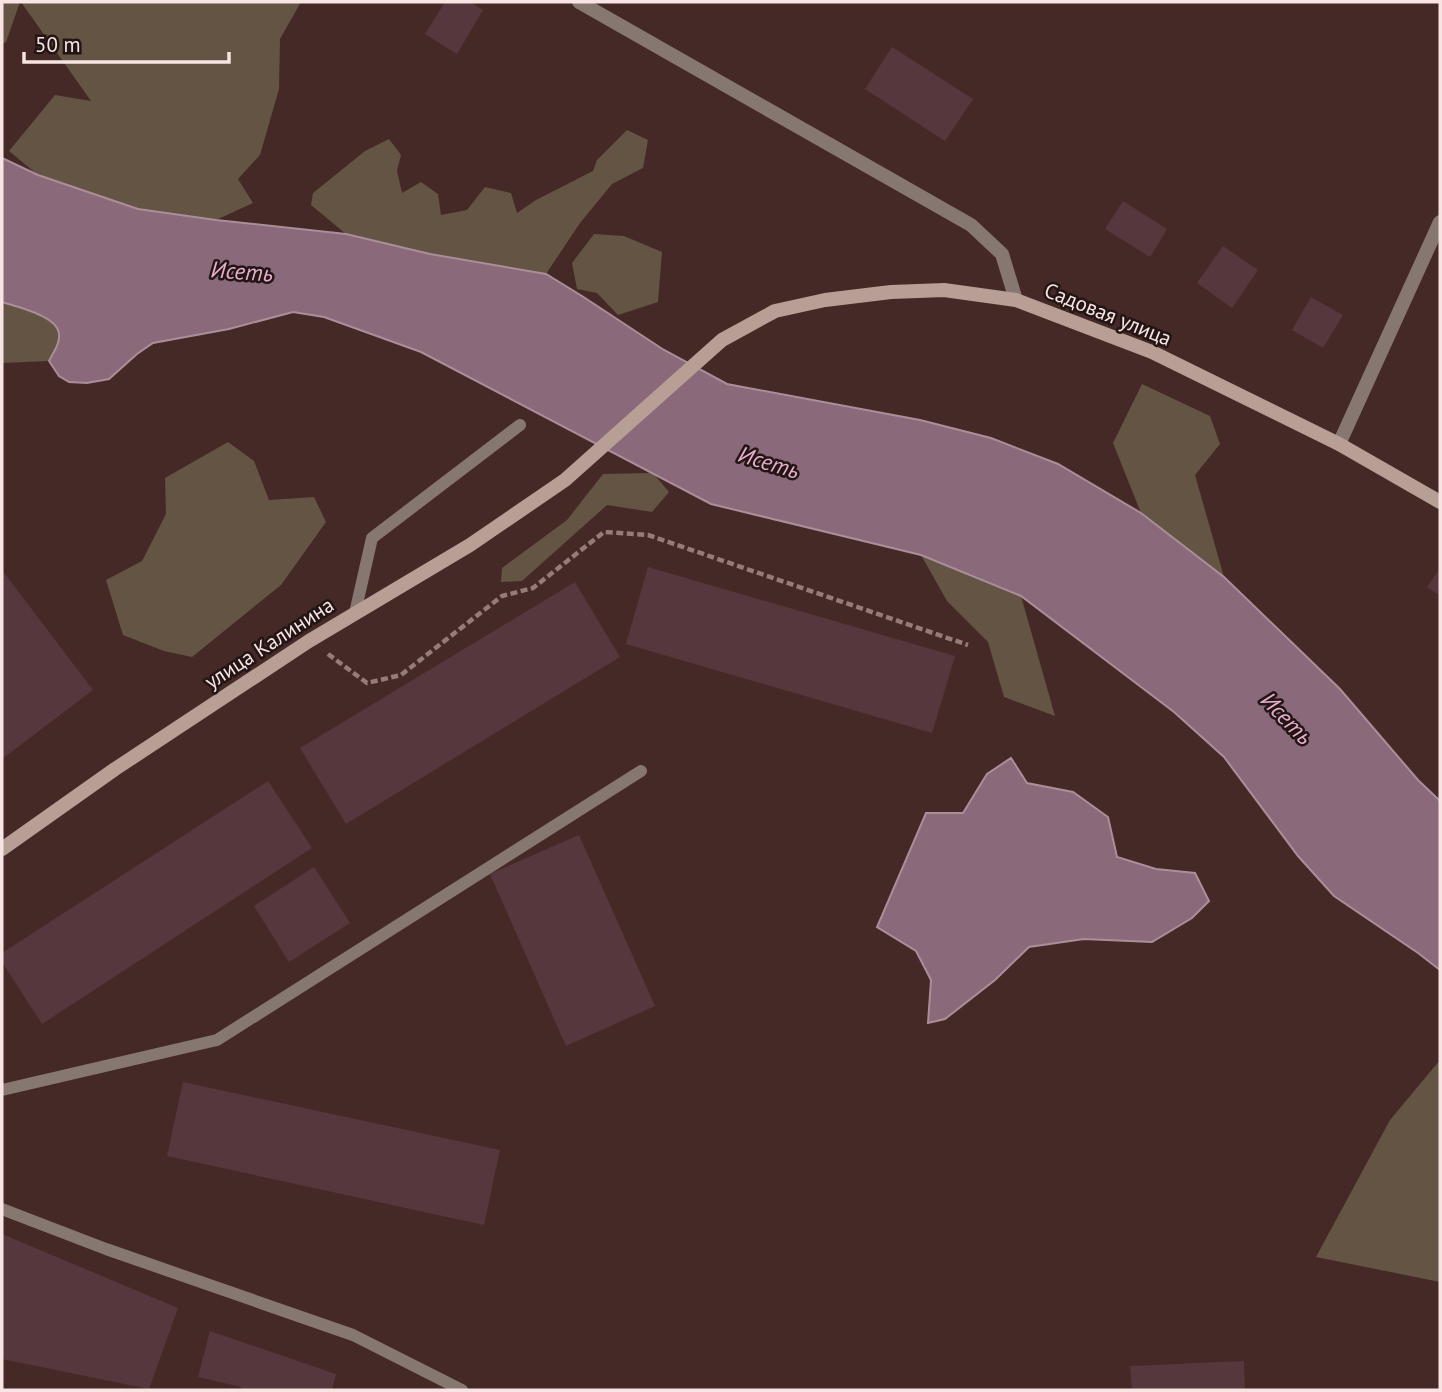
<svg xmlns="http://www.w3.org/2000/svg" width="1442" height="1392" font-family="'PT Sans',sans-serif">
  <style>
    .green { fill: #645443 }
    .water { fill: #89697a; stroke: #aa8e99; stroke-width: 2 }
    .building { fill: #56373d }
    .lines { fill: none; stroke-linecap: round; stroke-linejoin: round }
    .path { stroke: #957c7a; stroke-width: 4.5; stroke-dasharray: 7 3.5; stroke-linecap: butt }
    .lane { stroke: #867871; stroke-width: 12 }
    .street { stroke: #867871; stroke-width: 14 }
    .secondary { stroke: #b79f95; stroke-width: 14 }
    .labels { text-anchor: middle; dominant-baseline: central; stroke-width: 5; stroke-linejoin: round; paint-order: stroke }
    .street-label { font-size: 21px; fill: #f8e4e2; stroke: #221514 }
    .water-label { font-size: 23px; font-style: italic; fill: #e7aecd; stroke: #221514 }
  </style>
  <rect width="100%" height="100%" fill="#452926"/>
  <g class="green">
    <polygon points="2,2 20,2 6,42 2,44"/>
    <polygon points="21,2 301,2 280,39 279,89 260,155 238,179 253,203 216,220 138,209 38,175 9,151 55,95 91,101"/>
    <polygon points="627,130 648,140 643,168 612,184 580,223 546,274 430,254 346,234 311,205 313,193 365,151 389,139 401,155 397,171 402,193 421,182 438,194 441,215 467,210 485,187 511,193 517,213 536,200 593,171 597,160"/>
    <polygon points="594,234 624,236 662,252 658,302 618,315 597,293 577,289 572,263"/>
    <path d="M2 302C17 307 58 316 59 334 60 344 53 353 49 361L2 363Z"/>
    <polygon points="1142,384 1210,416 1220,444 1195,475 1224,577 1141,513 1113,443"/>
    <polygon points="228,442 254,461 269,500 314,497 326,522 281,585 192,657 164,651 123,635 106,580 142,561 166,514 165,478"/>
    <polygon points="653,473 669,492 652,512 607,505 522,581 501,582 502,568 567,520 603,474"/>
    <polygon points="921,555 1021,596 1055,716 1004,697 988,642 947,601"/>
    <polygon points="1440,1060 1440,1282 1316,1257 1390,1120"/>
  </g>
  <g class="water">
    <path d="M2 158 38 175 138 209 216 220 346 234 430 254 546 274 582 296 664 350 727 384 920 420 991 438 1058 464 1141 513 1224 577 1340 689 1418 780 1440 801V970L1418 953 1334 896 1298 856 1224 757 1174 712 1021 596 921 555 711 504 421 352 324 317 293 312 229 329 153 343 137 354 109 379 87 383 69 382 59 376 49 361C53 353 60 344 59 334 58 316 17 307 2 302Z"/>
    <polygon points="1011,758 1027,783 1073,792 1108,817 1117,857 1156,869 1195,873 1209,901 1192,918 1152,942 1084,939 1029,947 995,980 945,1019 928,1023 931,980 916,951 877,927 926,813 963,813 987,774"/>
  </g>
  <g class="building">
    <polygon points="445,2 470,2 483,10 457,54 425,34"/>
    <polygon points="892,47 973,99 945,141 865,89"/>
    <polygon points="1123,201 1167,229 1150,257 1105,229"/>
    <polygon points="1223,246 1258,270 1232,308 1197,283"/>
    <polygon points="1311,297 1343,315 1323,348 1292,330"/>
    <polygon points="648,567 955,656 932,733 626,644"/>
    <polygon points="1440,568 1440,596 1427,587"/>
    <polygon points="2,570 93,690 2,759"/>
    <polygon points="575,582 620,657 346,824 300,748"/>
    <polygon points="268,781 312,848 42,1024 2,962 2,953"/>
    <polygon points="579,835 655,1006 566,1046 490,874"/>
    <polygon points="314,867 350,923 289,962 254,906"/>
    <polygon points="183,1082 500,1150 484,1225 167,1156"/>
    <polygon points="2,1234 178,1308 149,1389 2,1359"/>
    <polygon points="210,1331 336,1374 332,1390 240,1390 241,1387 198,1377"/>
    <polygon points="1244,1361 1245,1390 1132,1390 1130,1366"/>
  </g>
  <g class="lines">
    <polyline class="path" points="328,654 367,683 401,675 502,596 533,588 604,532 648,535 968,645"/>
    <g class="lane">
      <polyline points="355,613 372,538 520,425"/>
      <polyline points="2,1090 217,1040 641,771"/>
      <polyline points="2,1209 106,1249 353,1335 462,1390"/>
    </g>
    <g class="street">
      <polyline points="579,2 971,225 1002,254 1016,300"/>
      <polyline points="1339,444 1440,222"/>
    </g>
    <polyline class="secondary" points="2,849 115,769 309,641 470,545 565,480 722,340 775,311 825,300 891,292 944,290 1016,300 1152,352 1339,444 1440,502"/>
  </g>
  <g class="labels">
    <g class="street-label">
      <text transform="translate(1108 314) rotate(22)">Садовая улица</text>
      <text transform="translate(269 643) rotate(-33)">улица Калинина</text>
    </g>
    <g class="water-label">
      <text transform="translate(242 271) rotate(4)">Исеть</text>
      <text transform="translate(769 462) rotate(17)">Исеть</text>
      <text transform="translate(1287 718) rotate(46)">Исеть</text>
    </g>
  </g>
  <rect width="1442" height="1392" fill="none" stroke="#f8e4e2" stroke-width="7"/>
  <path d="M24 52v10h205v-10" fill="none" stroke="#f8e4e2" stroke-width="3.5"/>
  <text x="35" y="52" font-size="21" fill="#f8e4e2" stroke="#221514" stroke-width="5" paint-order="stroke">50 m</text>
</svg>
